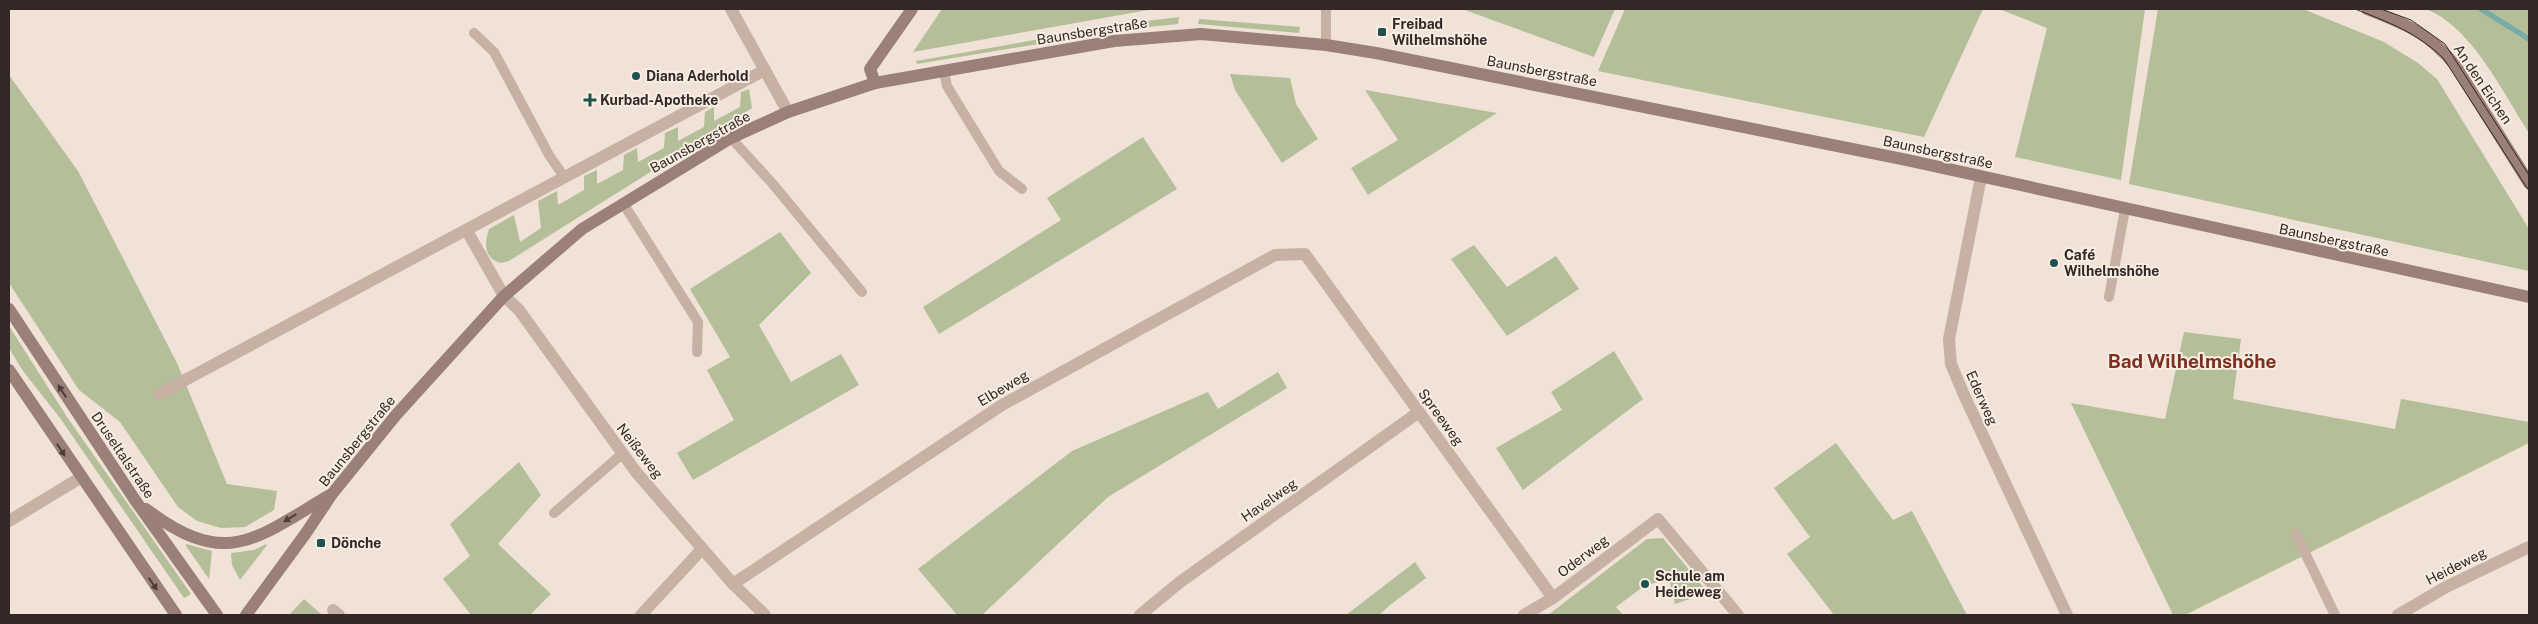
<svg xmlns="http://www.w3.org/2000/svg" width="2538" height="624" font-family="'Public Sans',sans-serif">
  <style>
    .green { fill: #b4be98 }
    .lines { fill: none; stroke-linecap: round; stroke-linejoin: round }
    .stream { stroke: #78aca9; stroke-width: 5.5 }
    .lane { stroke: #c7b1a4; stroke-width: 10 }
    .street { stroke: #c7b1a4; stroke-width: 12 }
    .secondary { stroke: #9a8076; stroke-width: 12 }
    .tram { stroke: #332825; stroke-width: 1 }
    .oneway { fill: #4d3e39 }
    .poi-dot { fill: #1d5251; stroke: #f8ede3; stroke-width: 2 }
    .labels { text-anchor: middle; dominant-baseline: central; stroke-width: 4; stroke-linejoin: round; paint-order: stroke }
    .poi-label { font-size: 14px; font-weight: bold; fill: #332825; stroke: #f8ede3; text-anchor: start }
    .street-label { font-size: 14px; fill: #332825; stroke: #f8ede3 }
    .district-label { font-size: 19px; font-weight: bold; fill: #7f3022; stroke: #f8ede3 }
  </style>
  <rect width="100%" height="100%" fill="#f0e2d7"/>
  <g class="green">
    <polygon points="942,9 1154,9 913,52"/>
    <polygon points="1462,9 1615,9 1594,57"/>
    <polygon points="1625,9 1983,9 1924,137 1598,71"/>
    <polygon points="1999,9 2145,9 2121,180 2015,157 2047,28"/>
    <polygon points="2158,9 2303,9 2384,42 2418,63 2437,79 2529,229 2529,271 2129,184"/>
    <path d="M2426 9H2529V133C2503 93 2472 27 2426 9Z"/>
    <polygon points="1179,17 1178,24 1129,29 917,64 916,61 1130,23"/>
    <polygon points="1199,19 1300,27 1299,33 1198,24"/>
    <polygon points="1230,74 1290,78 1296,104 1318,139 1282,163 1235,90"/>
    <polygon points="9,75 78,171 177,363 227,484 277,491 274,510 245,527 221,528 197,521 178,507 120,422 79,390 9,283"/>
    <path d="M749 89 752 108 509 261 501 263C484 259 484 243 489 229L514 215 520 242 541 228 538 201 557 191 558 205 584 190V176L597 170V184L623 170 624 155 637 148 638 162 664 148 665 133 678 127V141L704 127 705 112 714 107V121L740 107 741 92Z"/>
    <polygon points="1365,90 1497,113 1368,195 1351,168 1398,140"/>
    <polygon points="1143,137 1177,189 939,334 923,307 1061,220 1047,198"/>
    <polygon points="780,232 811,273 759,325 791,382 841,354 859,385 693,480 677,453 734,420 707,370 730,357 690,289"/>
    <polygon points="1474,245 1507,287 1556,256 1579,289 1507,336 1451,259"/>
    <polygon points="9,326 67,417 191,594 184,598 60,418 23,371 9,348"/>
    <polygon points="2184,332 2241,339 2233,399 2395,429 2401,399 2529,422 2529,443 2185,615 2173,615 2071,403 2165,419"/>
    <polygon points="1614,351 1643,399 1523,490 1496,448 1562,410 1551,392"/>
    <polygon points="1278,372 1287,388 1108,497 982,615 957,615 918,569 1072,451 1208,392 1218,409"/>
    <polygon points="1836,443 1893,520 1912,511 1967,615 1834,615 1787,554 1810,537 1774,488"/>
    <polygon points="519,462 541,495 498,544 551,594 530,615 471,615 443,579 470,556 450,524"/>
    <polygon points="1663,538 1708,593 1675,604 1669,579 1644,586 1616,607 1623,615 1548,615 1647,539"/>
    <polygon points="186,544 212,551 209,579 186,546"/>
    <polygon points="266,544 267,545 240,580 232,565 231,553 254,550"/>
    <polygon points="1415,562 1426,578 1390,605 1379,615 1346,615"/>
    <polygon points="304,599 322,615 289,615"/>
  </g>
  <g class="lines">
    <polyline class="stream" points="2481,9 2529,39"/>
    <g class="lane">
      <polyline points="1326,9 1326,45"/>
      <polyline points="474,33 494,52 549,155 565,178"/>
      <polyline points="944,71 947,86 999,171 1022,189"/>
      <polyline points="731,138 772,183 862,292"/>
      <polyline points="623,203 698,322 697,352"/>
      <polyline points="2109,297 2125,209"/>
      <polyline points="554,513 622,454"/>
      <polyline points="2296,534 2335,615"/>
    </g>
    <g class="street">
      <polyline points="731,9 788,112"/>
      <polyline points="1981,177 1949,339 1951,364 1964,395 2067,615"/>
      <polyline points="467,231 504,296 519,310 636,472 733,584 765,615"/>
      <polyline points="159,394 765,70"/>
      <polyline points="9,521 80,478"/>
      <polyline points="733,584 1002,405 1275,255 1305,254 1553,598"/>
      <polyline points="333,610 339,615"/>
      <polyline points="641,615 702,549"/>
      <polyline points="1140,615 1180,582 1419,412"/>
      <polyline points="1524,615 1553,598 1658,519 1738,615"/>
      <polyline points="2398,615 2446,587 2529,547"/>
    </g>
    <g class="secondary">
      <path d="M2367 9C2405 24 2428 32 2455 65L2529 183"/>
      <polyline points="875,83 870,69 912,9"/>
      <polyline points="9,309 135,500 217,615"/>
      <polyline points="9,370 176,615"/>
      <path d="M146 509C226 570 255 539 330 495"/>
      <polyline points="246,615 306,533 332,494 396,415 504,296 582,229 731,138 788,112 875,83 1114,41 1201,34 1326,45 1376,53 1907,160 2529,297"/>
    </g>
    <g class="tram">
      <path d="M2355 9C2388 22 2418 33 2444 59L2529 191"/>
      <polyline points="2381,9 2411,20 2445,44 2529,175"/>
    </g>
  </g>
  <defs><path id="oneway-solid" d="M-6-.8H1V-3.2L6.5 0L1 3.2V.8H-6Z" transform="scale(1.25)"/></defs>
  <g class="oneway">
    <use href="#oneway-solid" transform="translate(62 391) rotate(-123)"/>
    <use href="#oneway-solid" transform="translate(61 450) rotate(57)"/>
    <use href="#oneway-solid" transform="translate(290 518) rotate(149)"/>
    <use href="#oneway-solid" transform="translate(153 584) rotate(55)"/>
  </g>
  <g class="poi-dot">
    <rect x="1377" y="27" width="10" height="10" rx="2.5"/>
    <circle cx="636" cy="76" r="5"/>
    <path d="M587.5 92.5h5v5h5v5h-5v5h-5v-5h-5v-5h5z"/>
    <circle cx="2054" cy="263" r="5"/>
    <rect x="316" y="538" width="10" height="10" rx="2.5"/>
    <circle cx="1645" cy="584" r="5"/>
  </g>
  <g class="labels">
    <g class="poi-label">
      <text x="1392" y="24">Freibad<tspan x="1392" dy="16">Wilhelmshöhe</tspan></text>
      <text x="646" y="76">Diana Aderhold</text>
      <text x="600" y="100">Kurbad-Apotheke</text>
      <text x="2064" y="255">Café<tspan x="2064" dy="16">Wilhelmshöhe</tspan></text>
      <text x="331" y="543">Dönche</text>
      <text x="1655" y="576">Schule am<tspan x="1655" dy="16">Heideweg</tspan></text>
    </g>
    <g class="street-label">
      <text transform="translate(1092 31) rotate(-9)">Baunsbergstraße</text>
      <text transform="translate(1542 71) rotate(11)">Baunsbergstraße</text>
      <text transform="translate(2483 84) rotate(56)">An den Eichen</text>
      <text transform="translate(700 142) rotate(-29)">Baunsbergstraße</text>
      <text transform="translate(1938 152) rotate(12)">Baunsbergstraße</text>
      <text transform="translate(2334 240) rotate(12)">Baunsbergstraße</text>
      <text transform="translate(1003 388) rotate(-31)">Elbeweg</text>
      <text transform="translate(1982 398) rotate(66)">Ederweg</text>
      <text transform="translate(1441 417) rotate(54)">Spreeweg</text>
      <text transform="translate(357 441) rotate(-51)">Baunsbergstraße</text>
      <text transform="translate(640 451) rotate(52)">Neißeweg</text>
      <text transform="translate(123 455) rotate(56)">Druseltalstraße</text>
      <text transform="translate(1269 500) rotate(-35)">Havelweg</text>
      <text transform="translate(1583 556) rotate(-37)">Oderweg</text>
      <text transform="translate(2456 566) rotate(-27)">Heideweg</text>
    </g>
    <g class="district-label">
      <text x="2192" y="361">Bad Wilhelmshöhe</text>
    </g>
  </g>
  <rect width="2538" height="624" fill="none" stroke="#332825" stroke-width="20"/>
</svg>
